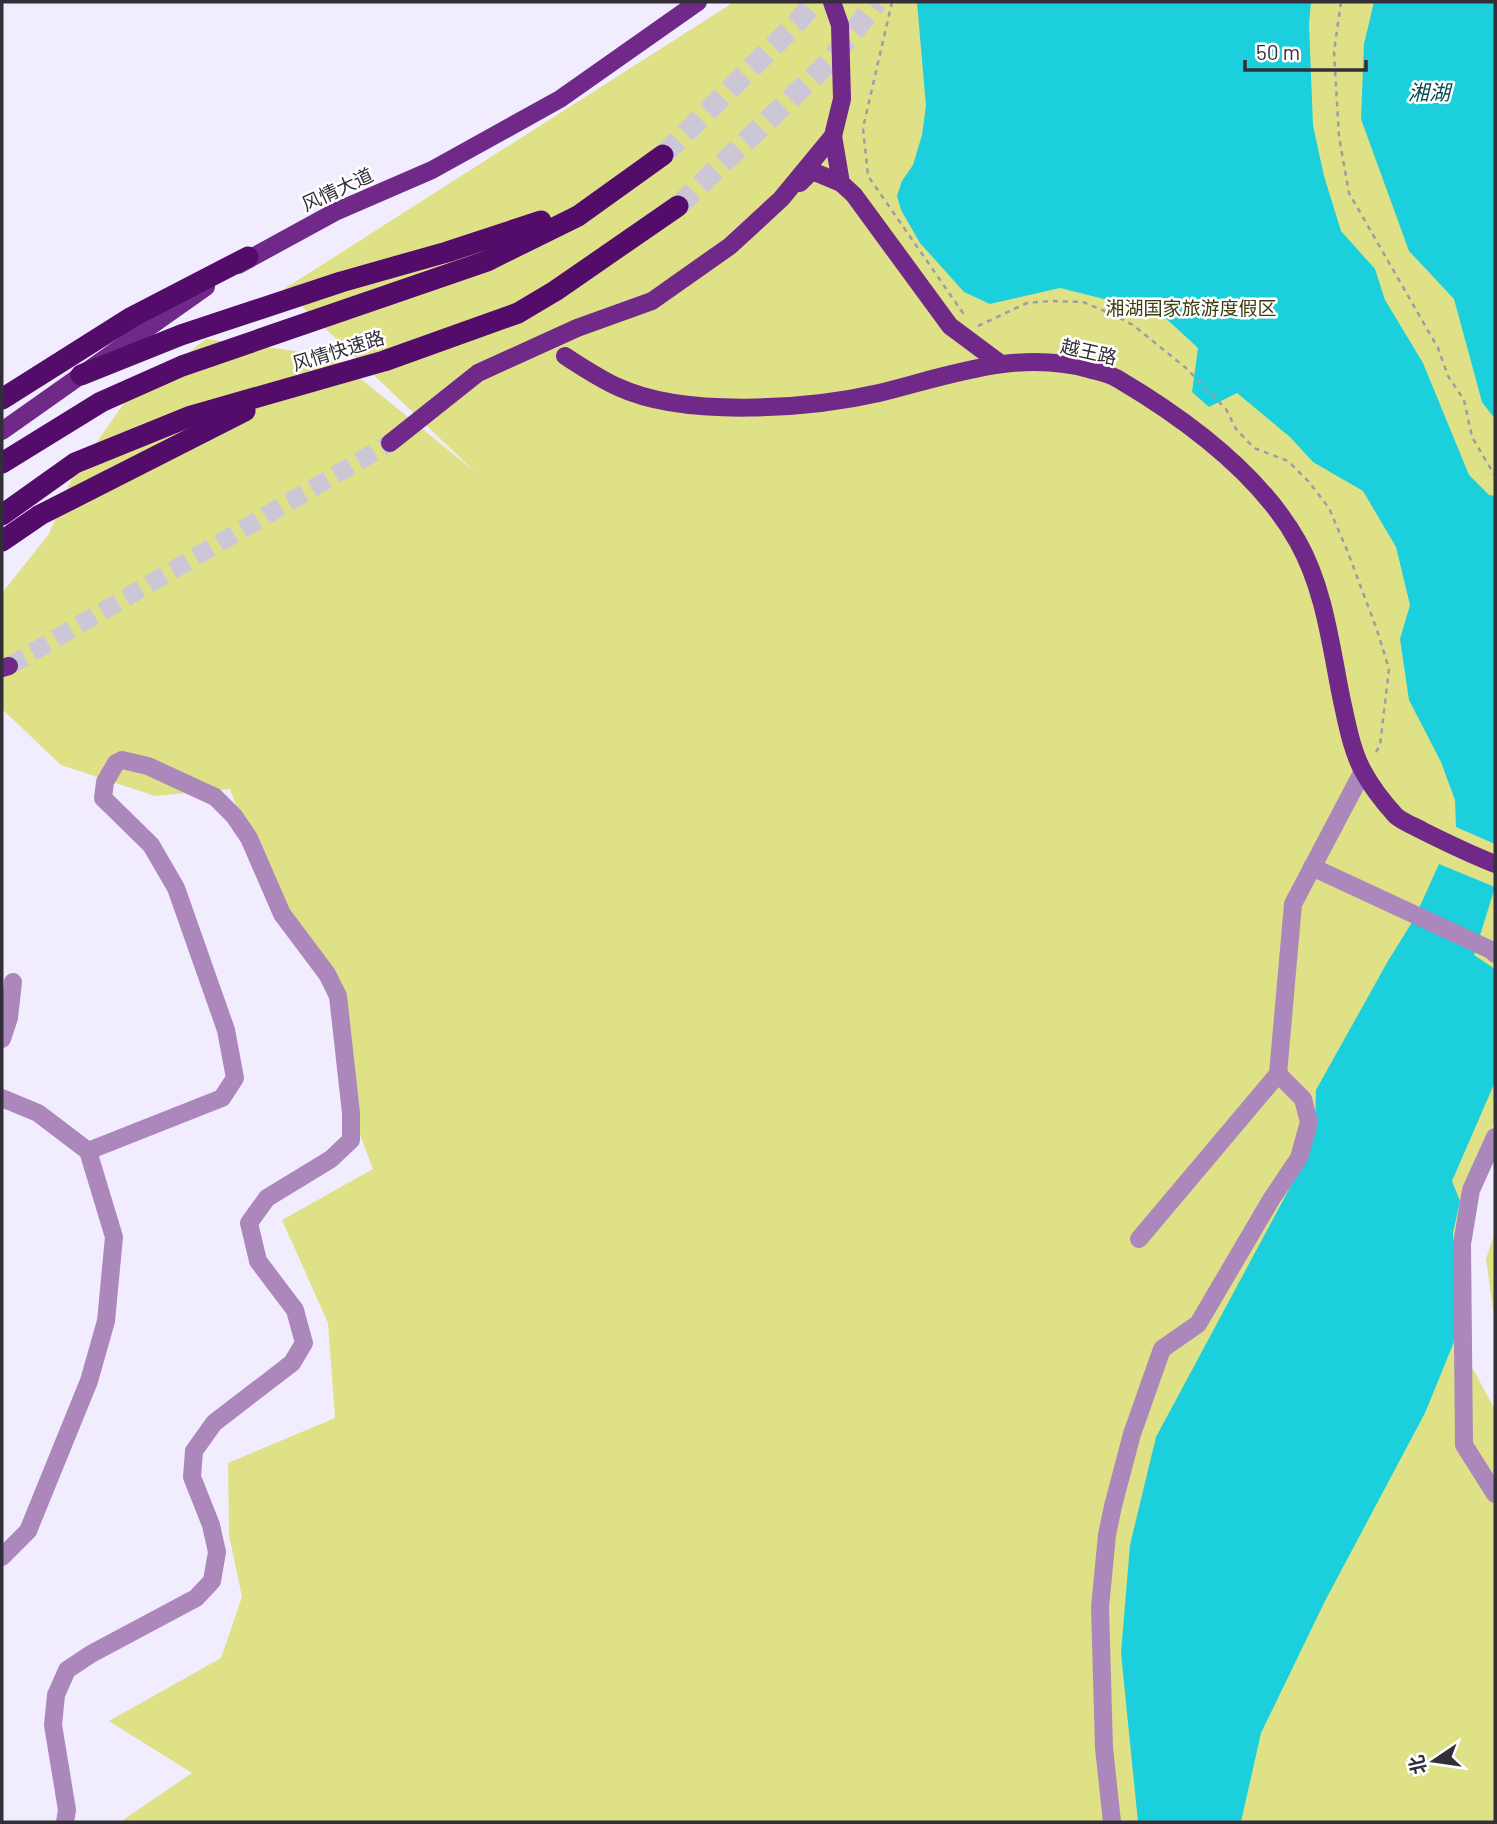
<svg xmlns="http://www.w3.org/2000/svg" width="1497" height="1824" font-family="Barlow,'Noto Sans SC',sans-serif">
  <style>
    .green { fill: #dee186 }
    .water { fill: #1bd0dc }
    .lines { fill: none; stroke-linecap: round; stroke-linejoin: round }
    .major-tunnel { stroke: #ccc7d7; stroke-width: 18; stroke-dasharray: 18 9; stroke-linecap: butt }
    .highway-tunnel { stroke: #ccc7d7; stroke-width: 21; stroke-dasharray: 21 10; stroke-linecap: butt }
    .path { stroke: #9f9ba9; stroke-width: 2.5; stroke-dasharray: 5 5; stroke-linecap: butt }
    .minor { stroke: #ac87bb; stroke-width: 18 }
    .major { stroke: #702889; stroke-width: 18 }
    .highway { stroke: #530c6a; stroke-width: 21 }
    .labels { text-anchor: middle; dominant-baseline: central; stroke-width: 5; stroke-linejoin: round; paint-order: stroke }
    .street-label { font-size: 19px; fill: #322f39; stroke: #fff }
    .park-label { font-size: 19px; fill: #3d3d11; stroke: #fff }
    .water-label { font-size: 21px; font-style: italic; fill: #034d52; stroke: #fff }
  </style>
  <rect width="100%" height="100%" fill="#f2edfe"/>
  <g class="green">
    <polygon points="734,2 1495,2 1495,1121 1460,1201 1456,1337 1495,1410 1495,1822 120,1822 192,1773 109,1721 221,1658 242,1597 229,1535 228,1463 335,1418 328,1323 282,1220 373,1169 348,1103 343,992 279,919 230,789 155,796 61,765 2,709 2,593 49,534 72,478 124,403 206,339 333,356 474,471 284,289"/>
    <polygon points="1495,1232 1495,1324 1486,1259"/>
  </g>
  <g class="water">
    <polygon points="917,2 1311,2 1309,24 1313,126 1324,176 1341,231 1375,269 1385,300 1423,363 1469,475 1489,495 1495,496 1495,844 1456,827 1455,800 1441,762 1409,700 1400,639 1410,605 1396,547 1363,491 1313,462 1290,437 1237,393 1209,407 1192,392 1198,348 1160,313 1060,288 990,304 964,292 920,243 901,210 897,196 902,181 913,165 922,135 926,106"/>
    <polygon points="1374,2 1495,2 1495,419 1482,402 1454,299 1409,251 1361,119 1364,44"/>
    <polygon points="1439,864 1495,887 1474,955 1495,969 1495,1082 1452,1181 1460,1201 1453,1233 1456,1337 1425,1413 1325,1601 1261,1733 1241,1822 1138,1822 1121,1653 1130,1545 1156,1437 1301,1167 1315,1128 1316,1090 1388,961 1414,919"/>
  </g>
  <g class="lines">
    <polyline class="major-tunnel" points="9,666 390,443"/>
    <g class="highway-tunnel">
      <polyline points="663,155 796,24 814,2"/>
      <polyline points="678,206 830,61 877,2"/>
    </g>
    <g class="path">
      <polyline points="892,2 863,128 868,176 965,316"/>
      <polyline points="1341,2 1334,52 1339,137 1349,193 1438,348 1448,376 1464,400 1472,437 1495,476"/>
      <polyline points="978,326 1027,303 1050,301 1083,302 1114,315 1133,325 1186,368 1226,409 1236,429 1254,448 1288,461 1309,482 1329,508 1347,550 1377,630 1389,669 1380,745 1375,754"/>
    </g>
    <g class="minor">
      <polyline points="1312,867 1491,950 1495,954"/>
      <polyline points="2,1039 9,1018 13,982"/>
      <polyline points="2,1098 38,1113 88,1151 114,1237 106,1321 89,1381 28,1531 2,1557"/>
      <polyline points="1495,1137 1471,1190 1462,1244 1464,1445 1495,1494"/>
      <polyline points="1139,1239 1278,1074 1293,904 1363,771"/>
      <polyline points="65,1822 67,1810 53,1725 56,1695 67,1670 91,1654 196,1598 212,1581 217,1552 211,1525 192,1477 194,1451 214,1423 292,1363 304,1343 295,1310 258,1261 249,1223 267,1198 331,1159 351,1140 351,1113 338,996 327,974 282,914 249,838 234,816 215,797 148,766 122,760 116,763 105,782 103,798 151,845 176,888 226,1030 235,1078 222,1098 88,1151"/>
      <polyline points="1112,1822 1104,1748 1100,1607 1107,1535 1113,1506 1132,1434 1162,1349 1198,1324 1272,1198 1299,1158 1309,1122 1303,1099 1278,1074"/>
    </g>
    <g class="major">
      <polyline points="833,136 841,183 854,195 950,326 1001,364"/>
      <polyline points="800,183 812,171 841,183"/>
      <polyline points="238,265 335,212 432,170 560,99 698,2"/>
      <path d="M565 356C582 367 600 379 618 387 684 418 809 409 879 393 948 376 1017 349 1089 369 1099 372 1110 374 1118 379 1184 418 1260 474 1298 542 1325 590 1331 648 1342 701 1347 724 1352 751 1363 771 1371 786 1385 804 1396 816 1403 822 1414 826 1423 831 1447 843 1470 854 1495 864"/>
      <polyline points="2,431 206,287"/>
      <polyline points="390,443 478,373 577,328 652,301 730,246 781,199 833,136 842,99 840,25 832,2"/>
      <polyline points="2,668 9,666"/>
    </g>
    <g class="highway">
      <polyline points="81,375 181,335 341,282 447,252 541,221"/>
      <polyline points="2,399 132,317 248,257"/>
      <polyline points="2,463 101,402 182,366 487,261 578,216 663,155"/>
      <polyline points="2,515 75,463 191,416 384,361 518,313 555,291 678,206"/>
      <polyline points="2,541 40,515 245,411"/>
    </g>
  </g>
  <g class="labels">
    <g class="street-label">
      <text transform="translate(337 189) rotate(-25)">风情大道</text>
      <text transform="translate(338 350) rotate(-17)">风情快速路</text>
      <text transform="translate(1089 351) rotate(13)">越王路</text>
    </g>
    <g class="park-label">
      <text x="1191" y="307">湘湖国家旅游度假区</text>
    </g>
    <g class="water-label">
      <text x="1429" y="91">湘湖</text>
    </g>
  </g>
  <rect width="1497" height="1824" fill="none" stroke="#322f39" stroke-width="7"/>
  <g transform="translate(1434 1761) rotate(257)" stroke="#ffffff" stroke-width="5" paint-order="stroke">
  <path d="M0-5L12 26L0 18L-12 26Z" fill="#322f39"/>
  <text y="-10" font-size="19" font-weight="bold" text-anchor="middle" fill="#322f39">北</text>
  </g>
  <path d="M1245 60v10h121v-10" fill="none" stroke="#322f39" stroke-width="3.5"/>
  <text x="1256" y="60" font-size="21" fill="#322f39" stroke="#ffffff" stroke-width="5" paint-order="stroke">50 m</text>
</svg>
